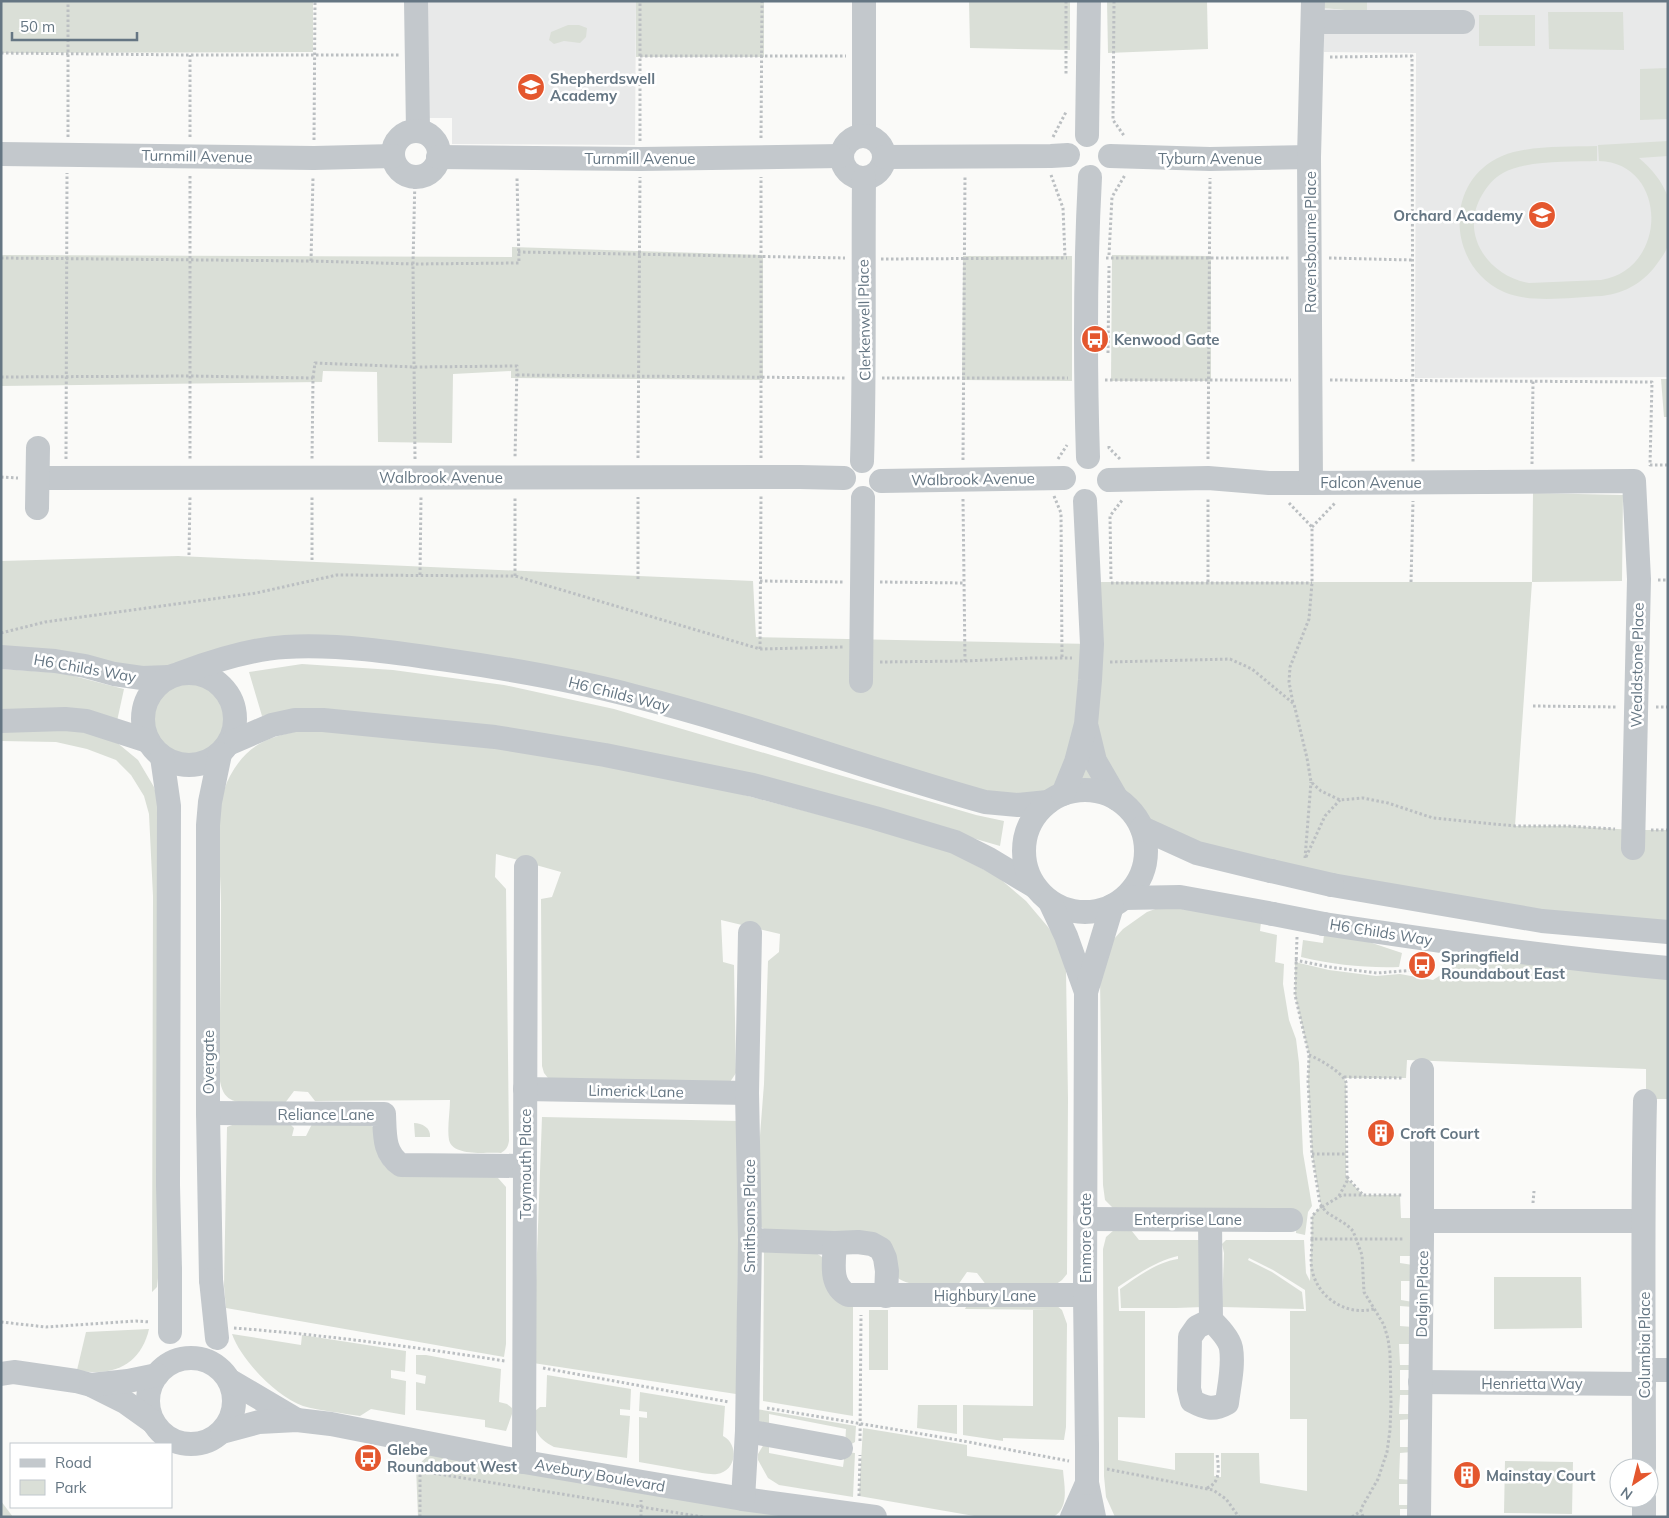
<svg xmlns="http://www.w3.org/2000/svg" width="1669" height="1518" font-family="Mulish,sans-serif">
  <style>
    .built { fill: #e8e9e9 }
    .green { fill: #dadfd7 }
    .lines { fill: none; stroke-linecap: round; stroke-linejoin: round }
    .path { stroke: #bbbfc2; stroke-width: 3; stroke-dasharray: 2.5 2.5; stroke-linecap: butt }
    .minor { stroke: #c3c8cc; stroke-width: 24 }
    .minor-bridge { stroke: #c3c8cc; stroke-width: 24 }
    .labels { text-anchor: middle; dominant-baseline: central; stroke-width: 5; stroke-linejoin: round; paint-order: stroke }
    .poi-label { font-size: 15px; font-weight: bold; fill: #657683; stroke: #fff; text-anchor: start }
    .street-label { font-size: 15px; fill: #657683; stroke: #fff }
  </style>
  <rect width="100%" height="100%" fill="#fafaf8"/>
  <g class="built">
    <polygon points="427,1 636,1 635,145 452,144 452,118 427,118"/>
    <polygon points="1367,1 1668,1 1668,377 1415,378 1416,53 1324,52 1323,8 1367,12"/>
  </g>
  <g class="green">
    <polygon points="1,1 313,1 313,52 1,53"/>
    <rect x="636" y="1" width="128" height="56"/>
    <polygon points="969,1 1070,1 1070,50 970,48"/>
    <polygon points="1107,1 1207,1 1208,49 1108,53"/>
    <polygon points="1323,1 1367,1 1367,12 1323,8"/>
    <polygon points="1548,12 1623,12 1624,50 1549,49"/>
    <rect x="1479" y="15" width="56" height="31"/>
    <polygon points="568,25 579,25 587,28 586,37 580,43 564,41 554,44 549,40 551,32"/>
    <polygon points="1668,68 1668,119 1640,120 1640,69"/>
    <path d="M1668 141V156L1639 158C1652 169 1662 181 1668 197 1668 212 1669 229 1668 244 1667 250 1663 256 1659 261 1645 282 1626 293 1602 296 1572 297 1531 304 1504 292 1447 267 1443 181 1502 156 1529 145 1567 147 1597 146V161C1571 162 1525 160 1503 173 1494 178 1487 186 1482 195 1459 234 1488 276 1529 283L1601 280C1669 269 1668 163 1599 161L1598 145Z"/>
    <polygon points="512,247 763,255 763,380 511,378 511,371 453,374 452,443 378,442 377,372 323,371 322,382 1,386 1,255 512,257"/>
    <polygon points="1112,255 1211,256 1211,381 1111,381"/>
    <polygon points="963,256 1072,256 1072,381 962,380"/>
    <polygon points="1661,379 1668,379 1668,417 1664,417"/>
    <polygon points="1533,493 1623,495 1622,581 1532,582 1515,826 1568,826 1634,830 1668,830 1668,932 1332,885 1142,828 1132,811 1117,799 1100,791 1080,790 1018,805 709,718 327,646 181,673 1,657 1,561 178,556 753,581 756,637 1092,644 1090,582 1532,582"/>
    <polygon points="302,664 393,670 504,685 614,709 976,815 1004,821 1000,846 893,815 301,709 262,716 249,672"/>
    <polygon points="1,669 62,673 124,689 117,721 1,710"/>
    <circle cx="189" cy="720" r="36"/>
    <polygon points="1,730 86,731 115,741 138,760 154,787 158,801 158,1278 157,1287 152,1292 153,896 149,814 144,796 131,775 116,760 87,749 56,742 1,741"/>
    <path d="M303 730 434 740 578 760 721 789 940 846 998 877 1026 901 1048 927 1058 942 1066 971 1068 1099 1067 1274 1062 1280 1055 1285 987 1286 977 1273 967 1272 958 1285C945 1285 901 1288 896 1275 894 1269 895 1261 895 1255L769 1232 761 1227 754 1212 764 1084 768 961 779 952 780 934 721 920 723 962 734 965 736 1073 730 1082 548 1078 544 1073 542 1066 541 899 552 897 561 872 496 854 495 877 506 889 509 1141C508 1147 506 1150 501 1153 487 1152 453 1157 449 1140 447 1128 450 1112 450 1100L315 1101 308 1092 294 1091 285 1103C274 1103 264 1103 253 1103 230 1103 222 1099 219 1075 220 1018 221 961 221 904 221 868 212 808 230 776 248 743 269 737 303 730Z"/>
    <polygon points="1171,907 1261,922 1260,931 1277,935 1275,962 1284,964 1283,984 1289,1020 1296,1039 1299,1063 1303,1153 1312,1206 1308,1212 1305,1235 1296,1233 1297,1213 1114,1209 1105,1200 1103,1185 1100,979 1113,940 1123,929 1147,912 1158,908"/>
    <path d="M1324 935 1363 940 1402 953 1399 967C1366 968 1334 965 1301 957L1303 940 1323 943Z"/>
    <path d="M1489 959 1668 978V1099H1646V1069L1407 1060 1406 1078H1344L1346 1082V1177L1363 1195H1400L1401 1218H1412V1256H1400V1263L1413 1265V1281H1401V1300L1413 1302V1307L1400 1306V1326L1413 1327V1344H1399L1400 1365H1412V1370H1400V1390H1412L1413 1395H1400L1399 1414H1412V1419L1400 1420V1447H1412V1452L1400 1453 1399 1479 1412 1480V1484H1399V1505H1411L1412 1509H1400V1517H1115L1106 1497 1104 1476 1103 1249 1106 1237 1114 1230H1131L1139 1240H1204L1203 1307 1176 1308H1121L1120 1289C1137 1277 1157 1262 1178 1259V1256C1156 1261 1136 1275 1118 1287L1119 1311H1145V1418L1118 1417V1460L1175 1470V1453H1214V1476L1221 1477V1453H1259L1260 1483 1307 1491V1419H1290V1311H1306L1305 1290 1273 1270 1249 1258 1248 1260 1272 1272 1302 1292 1304 1309 1222 1307 1224 1253 1222 1244 1226 1240H1304L1306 1273 1310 1281 1312 1216 1321 1206 1312 1154 1308 1081 1309 1055 1295 995V962L1329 970 1376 976 1400 974 1433 980 1447 971 1451 962Z"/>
    <polygon points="542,1117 740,1121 736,1394 533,1363"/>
    <path d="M240 1122H288L294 1128 292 1136H306L312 1124 368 1123 374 1128C379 1145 374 1158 389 1170L488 1175 498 1178 506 1187V1344L504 1357 226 1308 224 1286 227 1127Z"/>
    <path d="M414 1123C422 1123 431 1128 430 1137H415Z"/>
    <polygon points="764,1252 816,1253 822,1257 853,1304 853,1416 763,1401"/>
    <polygon points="1494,1277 1581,1277 1582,1328 1494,1329"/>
    <polygon points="967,1305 1056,1305 1062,1310 1067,1324 1066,1427 1064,1440 1003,1438 1003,1441 963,1435 963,1405 1033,1406 1033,1310 1050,1310 965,1309"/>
    <rect x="869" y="1310" width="19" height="60"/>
    <path d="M149 1329C143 1356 124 1372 97 1372 90 1372 84 1372 77 1370L86 1332Z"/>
    <path d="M232 1334 301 1345 302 1335 406 1351 405 1372 391 1370V1378L406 1381 405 1415 371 1409 360 1416C343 1413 320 1411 303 1406 277 1397 241 1360 232 1334Z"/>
    <polygon points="416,1355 426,1355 501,1369 499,1402 507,1404 512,1408 512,1414 506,1431 485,1427 485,1420 416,1410 416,1382 425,1384 426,1376 416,1374"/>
    <path d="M547 1375 631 1389 630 1410 620 1409V1415L630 1416 627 1458 554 1447C537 1438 533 1430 535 1411L540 1407H546Z"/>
    <path d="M640 1392 725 1406 723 1436C739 1444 737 1471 717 1474 709 1475 699 1472 690 1471 673 1468 656 1465 639 1462V1417L647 1418V1412L639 1411Z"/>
    <polygon points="918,1405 957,1405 957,1434 917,1428"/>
    <polygon points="756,1409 856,1426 855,1442 850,1445 845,1445 846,1429 769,1414 769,1427 758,1422"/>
    <path d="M863 1428 967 1445V1456L1063 1470C1064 1485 1070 1508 1053 1517H980L859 1496Z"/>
    <polygon points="764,1444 769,1444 769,1453 843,1467 845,1452 855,1453 853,1497 779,1485 768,1478 758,1460 758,1454"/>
    <polygon points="439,1445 858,1517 418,1517 416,1467"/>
    <polygon points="1505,1461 1573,1462 1572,1514 1504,1513"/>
    <polygon points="1,1501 13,1517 1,1517"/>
  </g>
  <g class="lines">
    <g class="path">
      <polyline points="1066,1 1066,76"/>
      <polyline points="1114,1 1113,120 1125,137"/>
      <polyline points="1,53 190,55 399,55"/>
      <polyline points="640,56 846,56"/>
      <polyline points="1330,57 1412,56 1413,463"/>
      <polyline points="68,137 68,1"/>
      <polyline points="190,137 190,55"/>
      <polyline points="1053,137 1066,112"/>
      <polyline points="761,138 762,1"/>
      <polyline points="314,140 315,1"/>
      <polyline points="640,141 640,1"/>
      <polyline points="1051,175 1063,208 1065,257"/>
      <polyline points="190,176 190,459"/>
      <polyline points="518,252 845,258"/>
      <polyline points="1109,255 1112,197 1125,175"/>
      <polyline points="1,258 311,261 313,177"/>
      <polyline points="1106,258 1290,258"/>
      <polyline points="1329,258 1412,260"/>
      <polyline points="881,259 1067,258"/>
      <polyline points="311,261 413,264 519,263 517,178"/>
      <polyline points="1108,353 1109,266"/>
      <polyline points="517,375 846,378"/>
      <polyline points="1,377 190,376 313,378 312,459"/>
      <polyline points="313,378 315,363 415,367 517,366 515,458"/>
      <polyline points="882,378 1068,378"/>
      <polyline points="1105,380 1291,380"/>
      <polyline points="1330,380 1652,382 1650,465 1668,465"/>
      <polyline points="1109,446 1109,448 1121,460"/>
      <polyline points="638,458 640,177"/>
      <polyline points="761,458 761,177"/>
      <polyline points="66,459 67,173"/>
      <polyline points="415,459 413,264 415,177"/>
      <polyline points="1058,459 1067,445"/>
      <polyline points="1208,459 1210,178"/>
      <polyline points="963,460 965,176"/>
      <polyline points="1532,464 1533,381"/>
      <polyline points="1,477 18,478"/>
      <polyline points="1054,496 1061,513 1062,658"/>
      <polyline points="963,499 965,661"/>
      <polyline points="1289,503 1312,527 1312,583 1309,619 1290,667 1289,682 1293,703"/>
      <polyline points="1312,527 1336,502"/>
      <polyline points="189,555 190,496"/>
      <polyline points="312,560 312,496"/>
      <polyline points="420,575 421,496"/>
      <polyline points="515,576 515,496"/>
      <polyline points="638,579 638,497"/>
      <polyline points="1111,579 1110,516 1123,499"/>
      <polyline points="1658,580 1668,580"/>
      <polyline points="760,581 844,582"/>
      <polyline points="880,582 964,583"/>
      <polyline points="1208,582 1208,498"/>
      <polyline points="1411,582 1413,501"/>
      <polyline points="1111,583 1312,583"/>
      <polyline points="1,633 45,622 256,593 337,575 515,576 760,649 843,647"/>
      <polyline points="760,649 761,495"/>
      <polyline points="880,662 965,661 1032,658 1072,658"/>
      <polyline points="1110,662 1230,659 1252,669 1294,704 1307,758 1311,782 1321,791 1340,800 1363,798 1388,803 1433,818 1515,826 1568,826 1615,829"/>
      <polyline points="1533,706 1617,707"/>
      <polyline points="1656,707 1668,707"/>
      <polyline points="1651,830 1668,830"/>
      <polyline points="1306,857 1325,816 1340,800"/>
      <polyline points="1305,858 1311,782"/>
      <polyline points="1297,937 1295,995 1309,1055 1308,1081 1312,1154 1320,1204 1326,1212 1347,1225 1353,1231 1362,1255 1364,1292 1384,1325 1388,1339 1390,1353 1391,1405 1390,1430 1387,1452 1378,1479 1362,1507 1361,1511 1363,1517"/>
      <polyline points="1295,960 1329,967 1377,973 1415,970"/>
      <path d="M1309 1055C1319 1059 1342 1072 1346 1082L1347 1181 1339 1196"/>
      <polyline points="1344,1077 1403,1078"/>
      <polyline points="1312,1154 1347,1154"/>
      <polyline points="1347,1177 1363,1195"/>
      <polyline points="1533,1203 1534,1191"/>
      <polyline points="1322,1206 1312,1216 1312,1239 1404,1239"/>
      <polyline points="1322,1207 1342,1195 1403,1195"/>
      <path d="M1312 1239C1312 1249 1310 1260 1312 1270 1318 1298 1346 1316 1374 1309"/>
      <polyline points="1,1322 46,1327 136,1321 150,1322"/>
      <path d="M234 1328C325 1335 415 1347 505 1361"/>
      <polyline points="543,1368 729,1402"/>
      <polyline points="767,1408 958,1440 1069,1461"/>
      <polyline points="860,1441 861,1315"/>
      <polyline points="1107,1469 1213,1490 1226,1499 1239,1517"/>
      <path d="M1207 1488C1222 1482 1218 1466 1217 1453"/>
      <polyline points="859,1496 860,1455"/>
      <polyline points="420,1517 420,1471 703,1517"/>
      <polyline points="641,1517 641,1500"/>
      <polyline points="1352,1517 1361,1511"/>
    </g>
    <g class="minor">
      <polyline points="416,1 418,131"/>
      <polyline points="1313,22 1463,22"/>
      <circle cx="416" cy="154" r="23"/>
      <polyline points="864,135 864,1"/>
      <polyline points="1087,135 1089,1"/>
      <circle cx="863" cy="157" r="21"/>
      <polyline points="1,154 314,158 393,156"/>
      <polyline points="1110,156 1210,159 1309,157"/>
      <polyline points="438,157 640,159 841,156"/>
      <polyline points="884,157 1051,156 1068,155"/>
      <path d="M1088 457C1085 363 1085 270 1090 177"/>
      <path d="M862 461C865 367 863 273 864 178"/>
      <polyline points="38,478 800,477 844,478"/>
      <polyline points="1109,480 1208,478 1269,483 1311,483 1634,481 1639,579 1633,848"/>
      <polyline points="881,481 1064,478"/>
      <polyline points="1311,483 1309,157 1313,1"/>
      <polyline points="37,508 38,448"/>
      <polyline points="1,657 55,661 85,666 114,674 142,678 169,677"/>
      <circle cx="189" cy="719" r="46"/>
      <path d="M181 673C213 661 251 649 285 647 339 644 393 652 447 660 510 669 573 680 634 696 753 726 867 769 985 802L1018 805 1048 802"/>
      <polyline points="861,681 863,498"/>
      <polyline points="1,721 65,719 86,721 148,741"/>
      <polyline points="1087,728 1095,761 1117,799"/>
      <polyline points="228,744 272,725 295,720 323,720 495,737 605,755 753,785 875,818 955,842 989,859 1034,886"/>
      <polyline points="162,757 169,806 168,1185 170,1270"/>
      <circle cx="1085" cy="851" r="61"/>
      <polyline points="1063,794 1076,762 1086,724 1090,680 1092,644 1085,501"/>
      <polyline points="1142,828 1197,853 1271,871"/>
      <polyline points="1332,885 1542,921 1668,932"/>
      <polyline points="1125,898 1180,897 1273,914"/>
      <polyline points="1050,902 1066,936 1086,992"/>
      <path d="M1324 924C1438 941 1552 958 1668 968"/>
      <polyline points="525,1089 747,1093"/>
      <path d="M208 1113 384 1114C385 1134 383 1153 401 1165L524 1166"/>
      <polyline points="1085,1219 1291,1220"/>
      <path d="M1210 1220 1211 1320 1197 1327 1190 1337 1189 1389 1192 1401C1205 1408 1213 1411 1227 1403 1229 1386 1234 1366 1231 1348 1229 1338 1218 1327 1211 1320"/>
      <polyline points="1423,1221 1642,1221"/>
      <polyline points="750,1240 835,1243 858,1242 872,1244 881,1249 885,1258 887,1271 886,1296"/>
      <path d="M835 1243C834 1262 829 1285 848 1295H1085"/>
      <polyline points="211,1280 208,1113 208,825 210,802 220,754"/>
      <circle cx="191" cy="1401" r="43"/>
      <polyline points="1645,1370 1668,1370"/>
      <polyline points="1,1374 14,1372 76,1381 91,1385 125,1402 153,1422"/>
      <polyline points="229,1380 297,1420"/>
      <polyline points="1420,1382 1644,1384"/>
      <polyline points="91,1385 128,1381 157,1375"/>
      <polyline points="747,1431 841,1448"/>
      <polyline points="222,1432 259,1422 297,1420 331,1424 524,1462 743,1499 875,1517"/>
      <polyline points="1087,1447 1085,1295 1086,992 1112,906"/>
      <polyline points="524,1462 526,867"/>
      <path d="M1644 1468C1644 1346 1642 1223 1645 1101"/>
      <polyline points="1087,1483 1094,1517"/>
      <polyline points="743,1499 747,1431 750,1240 747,1093 750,933"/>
      <polyline points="1072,1517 1087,1483"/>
      <polyline points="1419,1517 1422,1239 1422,1070"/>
      <polyline points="1644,1517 1644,1498"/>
    </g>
    <g class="minor-bridge">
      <polyline points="1271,871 1332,885"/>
      <polyline points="1273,914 1324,924"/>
      <polyline points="170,1270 170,1332"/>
      <polyline points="211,1280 217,1338"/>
      <polyline points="1087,1447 1087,1483"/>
    </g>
  </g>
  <defs>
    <g id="school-disc" transform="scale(1.4375)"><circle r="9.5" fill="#e4572e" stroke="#fff"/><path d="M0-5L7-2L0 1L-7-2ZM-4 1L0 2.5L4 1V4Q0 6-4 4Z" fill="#fff"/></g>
    <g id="bus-disc" transform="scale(1.4375)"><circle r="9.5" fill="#e4572e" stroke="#fff"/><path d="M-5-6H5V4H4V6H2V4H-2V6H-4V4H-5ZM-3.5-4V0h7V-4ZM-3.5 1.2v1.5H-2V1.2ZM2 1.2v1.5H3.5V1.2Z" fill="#fff"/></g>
    <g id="building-disc" transform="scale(1.4375)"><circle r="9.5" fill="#e4572e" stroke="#fff"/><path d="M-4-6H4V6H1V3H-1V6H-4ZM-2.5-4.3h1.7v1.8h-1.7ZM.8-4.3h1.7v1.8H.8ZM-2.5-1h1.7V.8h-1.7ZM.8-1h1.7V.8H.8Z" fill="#fff"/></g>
  </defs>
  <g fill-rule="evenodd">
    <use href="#school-disc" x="531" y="87"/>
    <use href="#school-disc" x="1542" y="215"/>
    <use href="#bus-disc" x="1095" y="339"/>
    <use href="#bus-disc" x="1422" y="965"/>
    <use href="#building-disc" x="1381" y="1133"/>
    <use href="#bus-disc" x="368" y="1458"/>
    <use href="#building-disc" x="1467" y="1475"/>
  </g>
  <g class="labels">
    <g class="poi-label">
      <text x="550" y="78">Shepherdswell<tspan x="550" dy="17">Academy</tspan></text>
      <text x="1523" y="215" text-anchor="end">Orchard Academy</text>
      <text x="1114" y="339">Kenwood Gate</text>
      <text x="1441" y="956">Springfield<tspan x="1441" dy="17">Roundabout East</tspan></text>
      <text x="1400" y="1133">Croft Court</text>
      <text x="387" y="1449">Glebe<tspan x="387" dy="17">Roundabout West</tspan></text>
      <text x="1486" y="1475">Mainstay Court</text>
    </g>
    <g class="street-label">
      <text transform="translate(197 156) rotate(1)">Turnmill Avenue</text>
      <text x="640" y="158">Turnmill Avenue</text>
      <text x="1210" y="158">Tyburn Avenue</text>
      <text transform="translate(1310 242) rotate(-90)">Ravensbourne Place</text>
      <text transform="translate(864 320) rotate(-91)">Clerkenwell Place</text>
      <text x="441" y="477">Walbrook Avenue</text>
      <text transform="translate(973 479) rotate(-1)">Walbrook Avenue</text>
      <text x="1371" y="482">Falcon Avenue</text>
      <text transform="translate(1637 665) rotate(-89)">Wealdstone Place</text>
      <text transform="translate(85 668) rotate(10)">H6 Childs Way</text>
      <text transform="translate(619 694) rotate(14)">H6 Childs Way</text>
      <text transform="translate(1381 932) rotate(9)">H6 Childs Way</text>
      <text transform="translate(208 1062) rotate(-90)">Overgate</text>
      <text transform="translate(636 1091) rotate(1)">Limerick Lane</text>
      <text x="326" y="1114">Reliance Lane</text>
      <text transform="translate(525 1164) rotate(-90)">Taymouth Place</text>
      <text transform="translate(749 1216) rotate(-90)">Smithsons Place</text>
      <text x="1188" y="1219">Enterprise Lane</text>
      <text transform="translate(1085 1238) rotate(-90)">Enmore Gate</text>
      <text transform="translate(1422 1294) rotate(-89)">Dalgin Place</text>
      <text x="985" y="1295">Highbury Lane</text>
      <text transform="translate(1644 1345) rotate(-90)">Columbia Place</text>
      <text x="1532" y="1383">Henrietta Way</text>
      <text transform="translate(600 1475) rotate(10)">Avebury Boulevard</text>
    </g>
  </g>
  <rect width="1669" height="1518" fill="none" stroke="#657683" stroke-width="5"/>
  <rect x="10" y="1443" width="162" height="65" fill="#ffffff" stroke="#c1c8cd"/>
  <rect x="20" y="1459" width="25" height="8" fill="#c3c8cc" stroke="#c1c8cd"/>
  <text x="55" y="1468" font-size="15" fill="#657683">Road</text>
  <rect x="20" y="1480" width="25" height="15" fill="#dadfd7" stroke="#c1c8cd"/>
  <text x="55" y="1493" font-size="15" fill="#657683">Park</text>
  <g transform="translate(1634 1483) rotate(215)"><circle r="24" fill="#ffffff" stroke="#c1c8cd"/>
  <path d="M0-4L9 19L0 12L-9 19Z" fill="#e4572e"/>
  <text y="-8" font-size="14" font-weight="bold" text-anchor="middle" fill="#657683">N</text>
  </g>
  <path d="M12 32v8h125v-8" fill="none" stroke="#657683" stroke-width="2.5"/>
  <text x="20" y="32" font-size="15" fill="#657683" stroke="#ffffff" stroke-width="4" paint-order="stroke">50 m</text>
</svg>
